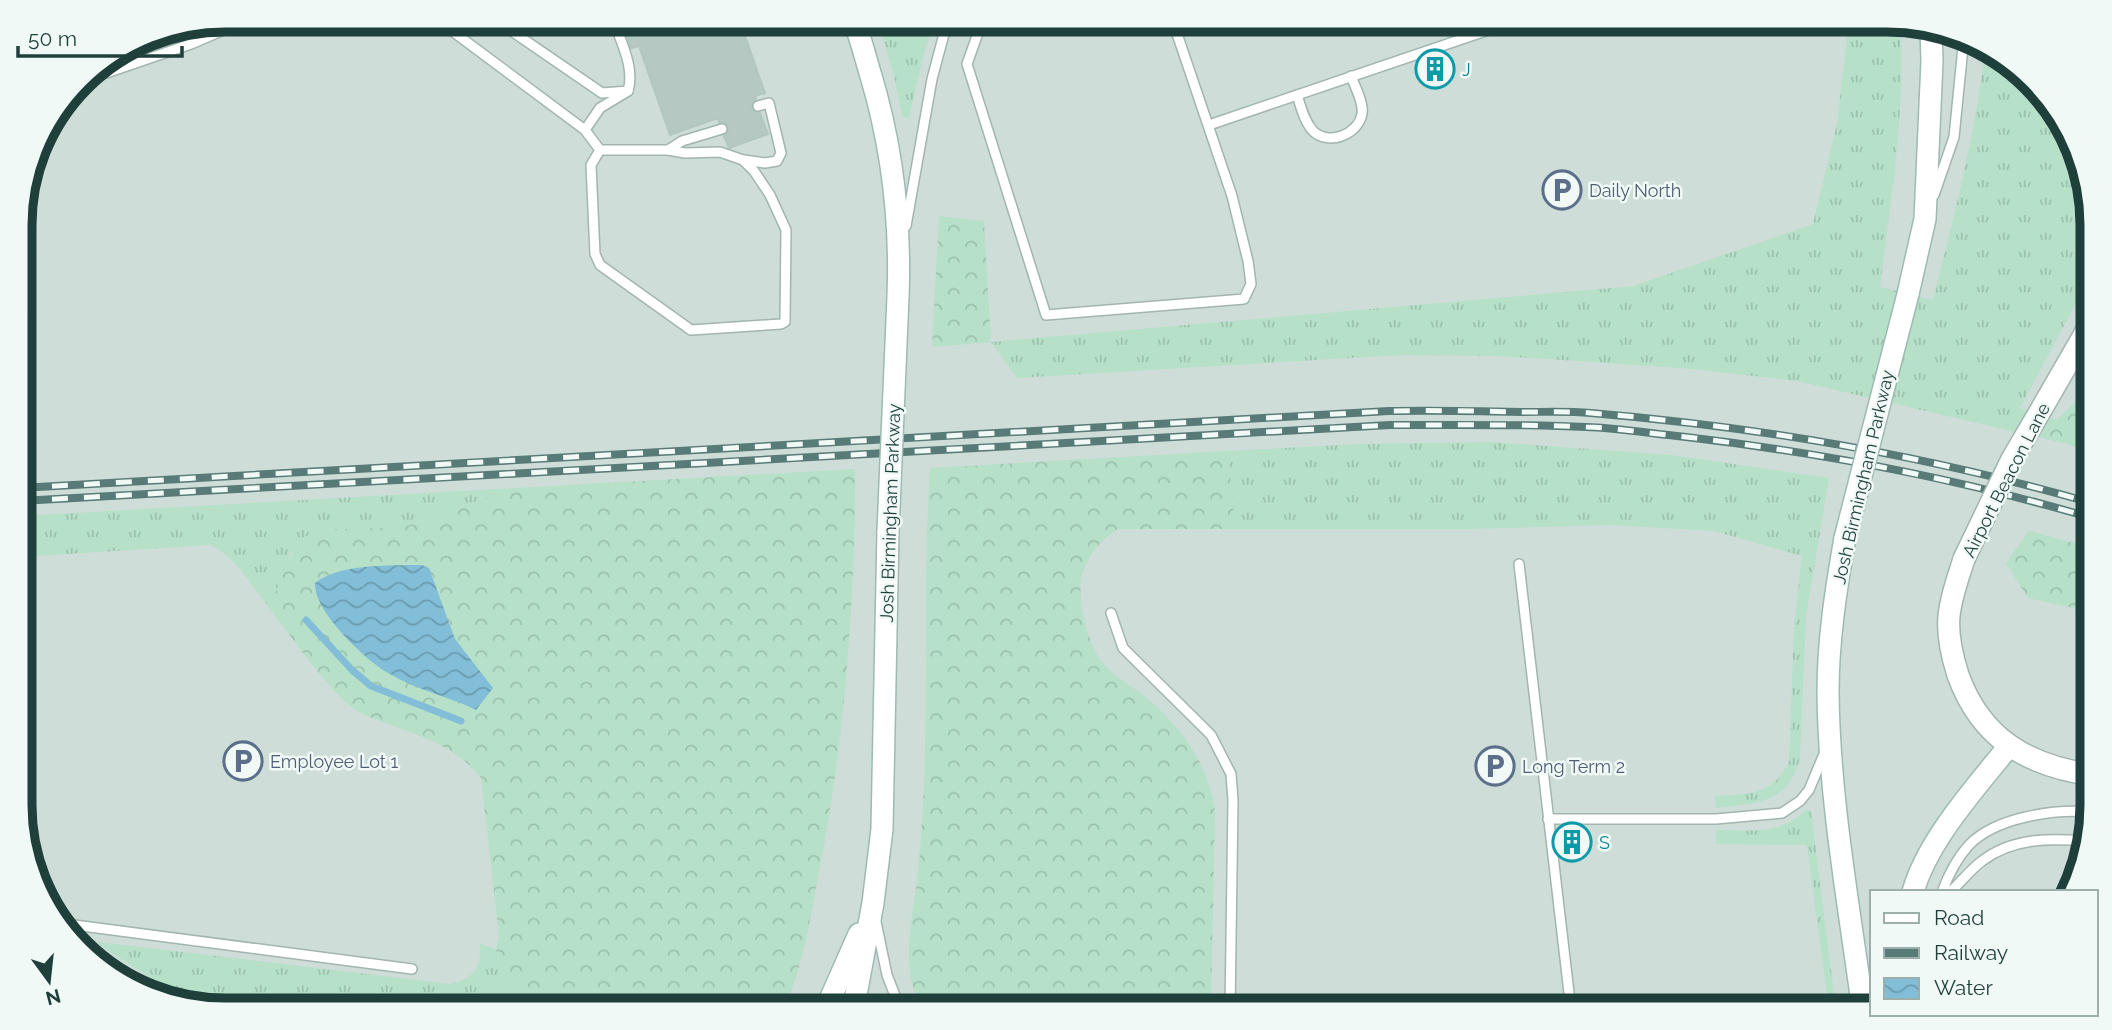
<svg xmlns="http://www.w3.org/2000/svg" width="2112" height="1030" font-family="Raleway,sans-serif">
  <style>
    .built { fill: #ceddd8 }
    .grass { fill: url(#grass-tufts) }
    .forest { fill: url(#forest-crowns) }
    .water { fill: url(#water-waves) }
    .lines { fill: none; stroke-linecap: round; stroke-linejoin: round }
    .stream { stroke: #82bed8; stroke-width: 7 }
    .building { fill: #b5c8c2; stroke: #b2c7c1; stroke-width: 2 }
    .service-casing { stroke: #a2b5b1; stroke-width: 12 }
    .tertiary-casing { stroke: #a2b5b1; stroke-width: 24 }
    .secondary-casing { stroke: #9dbab4; stroke-width: 24 }
    .service { stroke: #fff; stroke-width: 9 }
    .tertiary { stroke: #fff; stroke-width: 21 }
    .secondary { stroke: #fff; stroke-width: 21 }
    .rail-casing { stroke: #597b77; stroke-width: 8 }
    .rail { stroke: #f1f9f6; stroke-width: 5; stroke-dasharray: 16; stroke-linecap: butt }
    .tertiary-bridge-casing { stroke: #a2b5b1; stroke-width: 24; stroke-linecap: butt }
    .secondary-bridge-casing { stroke: #9dbab4; stroke-width: 24; stroke-linecap: butt }
    .tertiary-bridge { stroke: #fff; stroke-width: 21 }
    .secondary-bridge { stroke: #fff; stroke-width: 21 }
    .labels { text-anchor: middle; dominant-baseline: central; stroke-width: 5; stroke-linejoin: round; paint-order: stroke }
    .culture-label { font-size: 18px; fill: #0d838f; stroke: #f1f9f6; text-anchor: start }
    .service-label { font-size: 18px; fill: #4e5e75; stroke: #f1f9f6; text-anchor: start }
    .street-label { font-size: 18px; fill: #1f3f3b; stroke: #f1f9f6 }
    .rim { fill: none; stroke: #1f3f3b; stroke-width: 9 }
  </style>
  <defs>
    <pattern id="grass-tufts" width="24" height="20" patternUnits="userSpaceOnUse" patternTransform="scale(1.75)"><rect width="24" height="20" fill="#b6e0c8"/><path d="M3 7l-1-3M5 7V3M7 7l1-3M15 17l-1-3M17 17v-4M19 17l1-3" fill="none" stroke="#9cc1ad"/></pattern>
    <pattern id="forest-crowns" width="20" height="18" patternUnits="userSpaceOnUse" patternTransform="scale(1.75)"><rect width="20" height="18" fill="#b6e0c8"/><path d="M2 6a3 3 0 1 1 6 0M12 15a3 3 0 1 1 6 0" fill="none" stroke="#9cc1ad"/></pattern>
    <pattern id="water-waves" width="16" height="10" patternUnits="userSpaceOnUse" patternTransform="scale(1.75)"><rect width="16" height="10" fill="#82bed8"/><path d="M0 5q4-4 8 0t8 0" fill="none" stroke="#6a9cb0"/></pattern>
  </defs>
  <rect width="100%" height="100%" fill="#e0ede9"/>
  <polygon class="built" points="225,19 1887,19 1978,40 2050,100 2091,198 2093,805 2073,892 1872,892 1872,1010 225,1011 134,990 62,930 21,832 20,211 41,134 89,71 147,35"/>
  <g class="grass">
    <polygon points="878,19 935,19 924,53 909,118 906,118 902,115 894,76"/>
    <path d="M1849 19H1887L1900 22C1906 111 1891 199 1880 287L1933 300C1954 216 1976 133 1985 47L2050 100 2085 184 2084 204 2091 233V275L2020 408 2057 420 2046 439 1797 381 1692 369 1593 362 1500 356 1400 355 1017 378 991 342 1634 286 1813 224 1837 124Z"/>
    <path d="M1492 442 1671 455 1829 478 1806 617 1800 758C1789 804 1755 803 1716 808L1715 796C1749 794 1773 796 1789 761L1794 628 1802 556 1714 531 1610 525 1469 529H1235L1228 451 1361 444Z"/>
    <path d="M516 488 404 527 362 530 291 552 270 609C253 588 236 556 210 545L20 557V516Z"/>
    <path d="M1806 809 1811 811 1836 1010H1829L1807 845 1716 844V830C1747 830 1783 836 1806 809Z"/>
    <path d="M99 942 450 984C475 979 481 967 480 944L496 949 509 996 536 1011H329L196 995 163 986 98 944Z"/>
  </g>
  <g class="forest">
    <polygon points="939,216 984,221 991,342 932,347"/>
    <polygon points="2092,386 2092,450 2046,439 2057,420"/>
    <path d="M1228 451 1235 529H1118C1101 538 1084 561 1081 580 1078 602 1087 639 1099 658 1110 675 1133 686 1148 699 1183 729 1209 765 1215 812L1211 1011H925C896 973 914 914 918 871 932 737 921 602 930 468Z"/>
    <path d="M855 469C855 604 845 739 819 872 811 915 802 972 783 1011H536L509 996 496 949 499 936 481 778C455 745 421 737 384 722 376 719 366 716 359 712 332 696 291 636 270 609 281 580 287 547 315 530L404 527 516 488Z"/>
    <polygon points="2029,531 2092,548 2092,612 2028,598 2006,563"/>
  </g>
  <path class="water" d="M406 565H422L429 568 455 639 493 688 476 710C448 696 416 690 390 674 367 662 313 611 315 583 339 565 377 566 406 565Z"/>
  <g class="lines">
    <polyline class="stream" points="306,620 352,670 371,686 461,721"/>
  </g>
  <polygon class="building" points="621,19 739,19 765,93 755,96 756,99 751,107 754,111 760,113 768,134 729,148 724,136 729,131 728,126 724,122 719,123 718,118 670,135 639,46 631,48"/>
  <g class="lines">
    <g class="service-casing">
      <g id="service">
        <polyline points="436,19 585,130 600,150 668,150 685,153 720,152 743,160 754,171 770,195 786,230 785,322 781,324 691,330 600,265 595,254 591,165 600,150"/>
        <polyline points="494,19 602,93 628,91"/>
        <polyline points="983,19 967,64 1046,315 1244,299 1251,284 1248,261 1232,196 1172,19"/>
        <polyline points="80,82 191,44 249,19"/>
        <path d="M1297 95C1301 107 1304 121 1313 131 1328 146 1358 135 1362 114 1364 103 1355 87 1351 76"/>
        <polyline points="1209,125 1521,19"/>
        <path d="M585 130 600 108 628 91C635 68 621 42 613 19"/>
        <polyline points="668,150 682,141 722,129"/>
        <polyline points="744,160 765,163 777,161 781,153 769,103 758,106"/>
        <polyline points="1934,195 1954,137 1964,37"/>
        <polyline points="906,226 932,79 948,19"/>
        <polyline points="1519,564 1571,1010"/>
        <polyline points="1111,613 1123,648 1211,735 1231,774 1233,800 1230,1010"/>
        <polyline points="1548,819 1716,819 1782,813 1800,801 1809,790 1824,754"/>
        <path d="M1942 892C1948 876 1957 858 1969 845 1996 817 2054 809 2091 812"/>
        <path d="M1950 892C1961 882 1971 869 1982 861 2012 838 2049 838 2084 841"/>
        <polyline points="876,922 887,975 901,1011"/>
        <polyline points="59,923 412,969"/>
        <polyline points="65,933 145,986 172,998"/>
      </g>
    </g>
    <g class="tertiary-casing">
      <g id="tertiary">
        <polyline points="2042,408 2091,323"/>
        <path d="M1964 559C1958 578 1951 596 1949 616 1947 636 1952 656 1958 675 1981 739 2028 766 2093 775"/>
      </g>
    </g>
    <g class="secondary-casing">
      <g id="secondary">
        <path d="M853 19C861 38 865 57 871 76 893 150 901 221 898 297"/>
        <polyline points="1908,294 1925,219 1932,61 1931,29"/>
        <path d="M1845 538C1836 589 1828 640 1828 692 1829 798 1849 905 1863 1010"/>
        <path d="M1913 892C1927 841 1976 787 2009 746"/>
        <polyline points="825,1011 859,934"/>
        <polyline points="853,1011 873,903 882,829 888,531"/>
      </g>
    </g>
    <use href="#service" class="service"/>
    <use href="#tertiary" class="tertiary"/>
    <use href="#secondary" class="secondary"/>
    <g class="rail-casing">
      <g id="rail">
        <path d="M20 488 1389 411C1433 410 1478 411 1522 412 1545 412 1568 411 1591 413 1760 427 1929 456 2092 503"/>
        <path d="M20 501 1390 425C1455 425 1521 424 1586 427 1619 428 1653 434 1686 437 1823 453 1960 479 2092 518"/>
      </g>
    </g>
    <use href="#rail" class="rail"/>
    <g class="tertiary-bridge-casing">
      <polyline id="tertiary-bridge" points="1964,559 2012,459 2042,408"/>
    </g>
    <g class="secondary-bridge-casing">
      <g id="secondary-bridge">
        <polyline points="888,531 898,297"/>
        <polyline points="1845,538 1908,294"/>
      </g>
    </g>
    <use href="#tertiary-bridge" class="tertiary-bridge"/>
    <use href="#secondary-bridge" class="secondary-bridge"/>
  </g>
  <defs>
    <g id="building-ring" transform="scale(2.0125)"><circle r="9.5" fill="#f1f9f6" stroke="#0f9aa8" stroke-width="1.5"/><path d="M-4-6H4V6H1V3H-1V6H-4ZM-2.5-4.3h1.7v1.8h-1.7ZM.8-4.3h1.7v1.8H.8ZM-2.5-1h1.7V.8h-1.7ZM.8-1h1.7V.8H.8Z" fill="#0f9aa8"/></g>
    <g id="parking-ring" transform="scale(2.0125)"><circle r="9.5" fill="#f1f9f6" stroke="#5c6f8a" stroke-width="1.5"/><path d="M-3.5-5.5H1a3.5 3.5 0 0 1 0 7H-1V5.5H-3.5ZM-1-3.4V-.6H.8a1.4 1.4 0 0 0 0-2.8Z" fill="#5c6f8a"/></g>
  </defs>
  <g fill-rule="evenodd">
    <use href="#building-ring" x="1435" y="69"/>
    <use href="#parking-ring" x="1562" y="190"/>
    <use href="#parking-ring" x="243" y="761"/>
    <use href="#parking-ring" x="1495" y="766"/>
    <use href="#building-ring" x="1572" y="842"/>
  </g>
  <g class="labels">
    <g class="culture-label">
      <text x="1462" y="69">J</text>
      <text x="1599" y="842">S</text>
    </g>
    <g class="service-label">
      <text x="1589" y="190">Daily North</text>
      <text x="270" y="761">Employee Lot 1</text>
      <text x="1522" y="766">Long Term 2</text>
    </g>
    <g class="street-label">
      <text transform="translate(1863 477) rotate(-77)">Josh Birmingham Parkway</text>
      <text transform="translate(2006 480) rotate(-63)">Airport Beacon Lane</text>
      <text transform="translate(890 513) rotate(-88)">Josh Birmingham Parkway</text>
    </g>
  </g>
  <path d="M0 0H2112V1030H0ZM225 32H1887A193 193 0 0 1 2080 225V805A193 193 0 0 1 1887 998H225A193 193 0 0 1 32 805V225A193 193 0 0 1 225 32Z" fill="#f1f9f6" fill-rule="evenodd"/>
  <path class="rim" d="M225 32H1887A193 193 0 0 1 2080 225V805A193 193 0 0 1 1887 998H225A193 193 0 0 1 32 805V225A193 193 0 0 1 225 32Z"/>
  <rect x="1870" y="890" width="228" height="126" fill="#f1f9f6" stroke="#9dafab" stroke-width="2"/>
  <rect x="1884" y="913" width="35" height="10" fill="#ffffff" stroke="#9dafab" stroke-width="2"/>
  <text x="1934" y="925" font-size="21" fill="#1f3f3b">Road</text>
  <rect x="1884" y="948" width="35" height="10" fill="#597b77" stroke="#9dafab" stroke-width="2"/>
  <text x="1934" y="960" font-size="21" fill="#1f3f3b">Railway</text>
  <rect x="1884" y="978" width="35" height="21" fill="url(#water-waves)" stroke="#9dafab" stroke-width="2"/>
  <text x="1934" y="995" font-size="21" fill="#1f3f3b">Water</text>
  <g transform="translate(49 981) rotate(165)" stroke="#f1f9f6" stroke-width="5" paint-order="stroke">
  <path d="M0-5L12 26L0 18L-12 26Z" fill="#1f3f3b"/>
  <text y="-10" font-size="19" font-weight="bold" text-anchor="middle" fill="#1f3f3b">N</text>
  </g>
  <path d="M18 46v10h164v-10" fill="none" stroke="#1f3f3b" stroke-width="3.5"/>
  <text x="28" y="46" font-size="21" fill="#1f3f3b" stroke="#f1f9f6" stroke-width="5" paint-order="stroke">50 m</text>
</svg>
